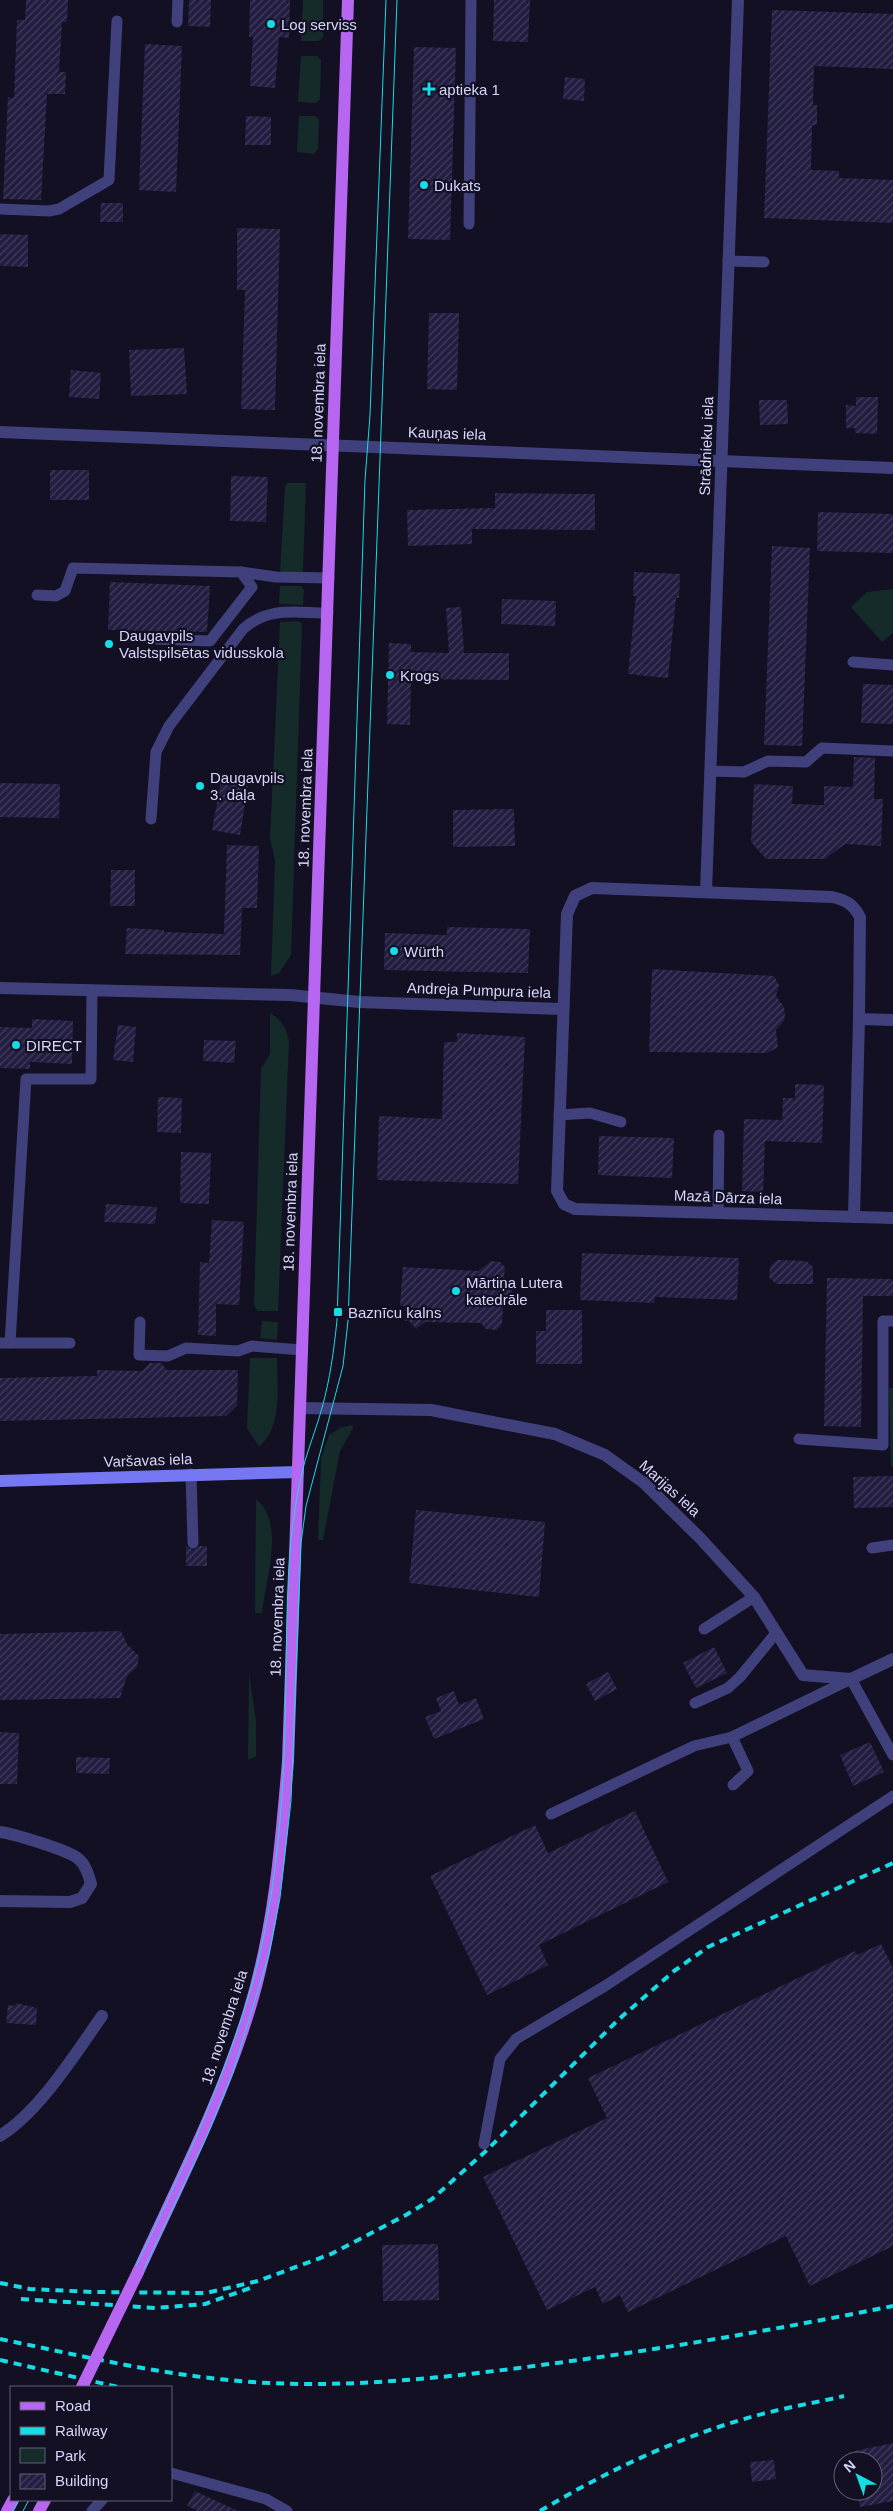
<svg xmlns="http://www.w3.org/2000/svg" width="893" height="2511" font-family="Arial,sans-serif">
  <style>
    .green { fill: #142b29 }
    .building { fill: url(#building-hatch) }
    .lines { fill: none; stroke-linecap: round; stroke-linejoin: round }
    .lane { stroke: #3f407c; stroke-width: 11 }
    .street { stroke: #3f407c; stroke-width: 12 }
    .secondary { stroke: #7578f2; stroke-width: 12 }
    .primary { stroke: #b666f1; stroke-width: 12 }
    .tram { stroke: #16dce6; stroke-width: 1 }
    .rail { stroke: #16dce6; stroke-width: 4; stroke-dasharray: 8 6; stroke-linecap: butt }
    .primary-bridge { stroke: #b666f1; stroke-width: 12 }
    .poi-dot { fill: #16dce6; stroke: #121022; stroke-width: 2 }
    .labels { text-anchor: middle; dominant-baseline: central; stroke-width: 4.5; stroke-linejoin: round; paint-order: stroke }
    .poi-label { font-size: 15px; fill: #d7d5fb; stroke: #121022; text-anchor: start }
    .street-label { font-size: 15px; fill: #d7d5fb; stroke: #121022 }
  </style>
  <defs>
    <pattern id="building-hatch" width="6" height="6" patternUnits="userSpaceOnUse" patternTransform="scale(1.25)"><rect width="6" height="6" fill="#231e41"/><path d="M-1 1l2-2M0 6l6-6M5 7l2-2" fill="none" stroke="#423e5d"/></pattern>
  </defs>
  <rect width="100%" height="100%" fill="#121022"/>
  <g class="green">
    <polygon points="303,0 323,0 323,37 319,41 301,41"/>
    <polygon points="301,56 317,56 321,60 320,99 316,103 298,102"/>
    <polygon points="299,116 315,116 319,120 318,149 314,154 297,152"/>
    <polygon points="287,483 306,483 303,573 280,572 285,486"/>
    <polygon points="280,586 301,586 304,590 303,605 279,604"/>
    <polygon points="893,589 893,633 882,642 851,607 867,592"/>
    <polygon points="299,621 302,624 291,955 279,973 271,976 275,860 270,839 280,622"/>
    <path d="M270 1013C282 1020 286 1028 289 1041L278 1311H257L254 1304 261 1069 270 1054Z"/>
    <polygon points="262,1321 278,1322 277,1340 260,1338"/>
    <path d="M250 1358H277C277 1387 283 1427 259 1447L247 1428Z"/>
    <polygon points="889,1388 893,1388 893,1466 891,1466"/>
    <polygon points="353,1425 353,1428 340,1451 323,1540 318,1540 321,1459 329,1435 342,1427"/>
    <path d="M256 1499C286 1523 265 1580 262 1613H255Z"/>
    <polygon points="249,1674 256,1721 256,1756 248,1760"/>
  </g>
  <g class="building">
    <polygon points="26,0 68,0 67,22 62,22 59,72 66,72 65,94 47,94 41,200 3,199 8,97 14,98 17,20 25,20"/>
    <polygon points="189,0 211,0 210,27 188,26"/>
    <polygon points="250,0 290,0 289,38 279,37 275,88 250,86 253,37 249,37"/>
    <polygon points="494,0 530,0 528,42 493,41"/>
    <polygon points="772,10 893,14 893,69 814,66 813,105 817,105 817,125 812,125 811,170 839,171 839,178 893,180 893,223 764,218"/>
    <polygon points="145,44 182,46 176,192 139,190"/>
    <polygon points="414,47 456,48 450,240 408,239"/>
    <polygon points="565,77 585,79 584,101 563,99"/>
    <polygon points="246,116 271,117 271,145 245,145"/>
    <polygon points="101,203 123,203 123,222 100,222"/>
    <polygon points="237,228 280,229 275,410 241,409 245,290 237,290"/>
    <polygon points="0,234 28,235 28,267 0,266"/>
    <polygon points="429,313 459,313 457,390 427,389"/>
    <polygon points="184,348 187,394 131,396 129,350"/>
    <polygon points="71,370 101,373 99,399 69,397"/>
    <polygon points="856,397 878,397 877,434 855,433 855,428 846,428 846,405 856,406"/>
    <polygon points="759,400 787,400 788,424 760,425"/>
    <rect x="50" y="470" width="39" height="30"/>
    <polygon points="231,476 268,477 266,522 230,521"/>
    <polygon points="495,493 595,494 595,530 472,529 472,544 408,546 407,510 495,508"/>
    <polygon points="818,512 893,514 893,553 817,551"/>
    <polygon points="772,546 810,548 802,746 764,745"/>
    <polygon points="634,572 680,574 679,598 676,598 668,678 628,674 636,596 633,596"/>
    <polygon points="110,582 210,586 207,632 108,630"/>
    <polygon points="502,599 556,601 555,626 501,624"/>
    <polygon points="461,607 464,653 509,653 509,680 411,679 410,725 387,724 389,643 411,644 411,652 449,653 446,608"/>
    <polygon points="863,684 893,685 893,724 861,723"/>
    <polygon points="854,757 875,758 874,799 883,799 881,846 845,844 825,859 766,859 751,842 754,784 793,786 792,804 824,805 824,786 853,787"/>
    <polygon points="221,781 248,786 240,835 212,830"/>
    <polygon points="0,783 60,784 59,818 0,817"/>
    <polygon points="514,809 515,846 453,847 453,810"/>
    <polygon points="227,845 259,846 257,908 242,908 240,955 125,954 127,928 164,930 164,932 224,934"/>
    <polygon points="111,870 135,870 135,906 110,906"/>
    <polygon points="447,927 530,929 528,973 384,970 385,933 447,935"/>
    <polygon points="652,969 774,976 779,985 776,996 784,1007 785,1015 784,1021 776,1030 778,1047 767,1053 649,1052"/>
    <polygon points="32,1019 73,1021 72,1064 30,1062 30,1069 0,1068 0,1027 32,1028"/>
    <polygon points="118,1025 136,1027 133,1062 113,1060"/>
    <polygon points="457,1033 525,1037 518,1184 377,1180 379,1116 442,1119 444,1042 457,1042"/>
    <polygon points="204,1040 236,1041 234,1063 203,1061"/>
    <polygon points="795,1084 824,1085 822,1143 765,1141 763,1192 742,1191 744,1119 782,1120 783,1098 795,1098"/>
    <polygon points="158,1097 182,1098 181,1133 157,1132"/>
    <polygon points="599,1136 674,1138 672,1178 598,1175"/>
    <polygon points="181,1152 211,1153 209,1204 180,1203"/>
    <polygon points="106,1204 157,1207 155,1224 104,1222"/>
    <polygon points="212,1220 244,1222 239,1305 216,1304 216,1336 198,1335 200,1262 209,1263"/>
    <polygon points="582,1253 739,1258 737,1300 655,1297 654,1303 580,1300"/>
    <polygon points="777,1260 806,1261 813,1267 813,1284 776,1284 769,1277 770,1267"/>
    <polygon points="491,1261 500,1262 505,1267 504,1277 512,1286 512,1297 503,1305 502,1324 497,1330 486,1329 481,1323 425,1322 416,1329 409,1321 405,1321 405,1306 400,1306 403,1267 478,1271"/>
    <polygon points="827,1278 893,1279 893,1296 863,1296 861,1427 824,1426"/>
    <polygon points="546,1310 582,1310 582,1364 536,1364 536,1331 546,1331"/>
    <polygon points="150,1363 161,1363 167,1370 238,1370 237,1405 226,1416 0,1421 0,1378 97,1376 97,1370 142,1371"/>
    <polygon points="893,1476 893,1507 854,1508 853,1477"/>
    <polygon points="416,1510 545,1522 539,1597 409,1583"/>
    <polygon points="186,1546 193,1550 200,1546 207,1546 207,1566 186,1566"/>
    <polygon points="121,1631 127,1644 139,1656 137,1667 127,1676 120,1698 0,1700 0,1634"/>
    <polygon points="714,1647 727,1673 696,1688 683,1663"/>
    <polygon points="608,1672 617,1689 595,1701 586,1684"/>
    <polygon points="454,1691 459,1705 476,1698 484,1719 434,1739 425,1717 441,1711 436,1698"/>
    <polygon points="0,1732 19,1733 17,1784 0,1784"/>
    <polygon points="870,1742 884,1772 853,1786 840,1755"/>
    <polygon points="76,1757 110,1758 109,1774 76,1773"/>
    <polygon points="635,1811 668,1882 539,1945 548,1965 487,1995 430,1876 535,1825 548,1853"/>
    <polygon points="881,1944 893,1968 893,2246 810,2286 786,2236 628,2312 620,2295 603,2304 595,2287 547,2310 483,2177 607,2118 588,2078 855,1951 857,1955"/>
    <polygon points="16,2003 37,2008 36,2025 6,2023 8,2005 15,2006"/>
    <polygon points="438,2244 439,2300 383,2301 382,2245"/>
    <polygon points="893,2443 893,2501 860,2507 857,2491 873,2491 873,2461 852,2461 850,2452"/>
    <polygon points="774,2460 776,2479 752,2482 750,2462"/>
    <polygon points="195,2491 238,2511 198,2511 187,2506"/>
  </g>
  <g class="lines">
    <g class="lane">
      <polyline points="177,22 178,0"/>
      <polyline points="0,209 49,211 59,209 109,180 117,21"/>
      <polyline points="469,224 471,0"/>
      <polyline points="728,261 764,262"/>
      <polyline points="37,595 56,596 65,591 73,568 241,572 276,577 329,578"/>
      <polyline points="155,639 210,641 252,587 241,572"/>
      <polyline points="853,662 893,665"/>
      <polyline points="710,771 744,772 768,761 806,762 822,748 893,751"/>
      <path d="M151 819 156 752 169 726 243 629C269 606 295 613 328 613"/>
      <polyline points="559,1115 590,1113 621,1122"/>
      <polyline points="718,1213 719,1135"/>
      <polyline points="140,1322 139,1355 168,1356 186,1348 238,1351 252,1346 302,1350"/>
      <polyline points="0,1343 70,1343"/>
      <polyline points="10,1343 26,1079 91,1079 92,990"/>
      <polyline points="799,1439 883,1445 883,1321 893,1321"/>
      <polyline points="191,1474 193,1543"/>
      <polyline points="872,1548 893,1545"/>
      <polyline points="704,1629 754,1597"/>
      <polyline points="695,1703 728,1688 740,1677 776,1633"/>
      <polyline points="732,1737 748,1771 733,1785"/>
      <polyline points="551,1814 694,1746 732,1737 851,1679 893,1755"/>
      <polyline points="484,2144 500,2059 516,2039 605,1986 893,1796"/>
      <polyline points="171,2473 266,2499 287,2511"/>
      <polyline points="92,2511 102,2500"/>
    </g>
    <g class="street">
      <polyline points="0,432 893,468"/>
      <polyline points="706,892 738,0"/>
      <polyline points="0,988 290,995 359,1002 562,1009"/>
      <path d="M893 1020 859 1019 860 917C853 904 846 900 832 897L592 888 575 896 567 914 557 1191 564 1204 575 1209 893 1218"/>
      <polyline points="854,1217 859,1019"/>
      <polyline points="300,1408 431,1410 555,1434 605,1455 644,1483 700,1538 754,1597 803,1675 851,1679 893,1659"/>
      <path d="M0 1832C14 1834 64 1849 76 1857 85 1863 88 1873 91 1884L82 1898 70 1902 0 1901"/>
      <path d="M0 2136C40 2111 75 2054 102 2016"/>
    </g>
    <polyline class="secondary" points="0,1481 298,1472"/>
    <g class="primary">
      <path d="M138 2272C177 2187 221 2102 249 2011 274 1930 281 1845 288 1761L348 0"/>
      <polyline points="7,2511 13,2500"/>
      <polyline points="39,2511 45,2500"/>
    </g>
    <g class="tram">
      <path d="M77 2387C139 2257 210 2127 251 1988 272 1914 281 1833 284 1756 287 1687 285 1618 290 1550 293 1520 297 1490 305 1461 310 1444 317 1426 322 1408 330 1379 334 1350 337 1320L365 480 370 415 386 0"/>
      <polyline points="88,2387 206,2138 233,2072 269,1954 280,1898 291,1801 301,1543 306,1506 343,1366 348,1321 397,0"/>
      <polyline points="13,2511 19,2500"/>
      <polyline points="23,2511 29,2500"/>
    </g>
    <g class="rail">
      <polyline points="0,2283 30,2289 93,2292 206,2293 258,2281 331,2254 406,2215 432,2199 486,2151 618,2020 674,1971 708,1947 893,1863"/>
      <polyline points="21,2299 156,2308 205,2304 253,2287"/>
      <path d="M0 2339C69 2353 139 2370 210 2378 322 2392 437 2379 549 2364 664 2349 779 2329 893 2306"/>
      <polyline points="0,2360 118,2387"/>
      <path d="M540 2511C612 2468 689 2432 770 2412 794 2406 819 2402 844 2396"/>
    </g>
    <polyline class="primary-bridge" points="82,2387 138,2272"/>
  </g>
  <g class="poi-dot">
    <circle cx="271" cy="24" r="5"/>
    <path d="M426.5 81.5h5v5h5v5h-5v5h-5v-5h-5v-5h5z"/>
    <circle cx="424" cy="185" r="5"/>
    <circle cx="109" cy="644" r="5"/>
    <circle cx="390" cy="675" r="5"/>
    <circle cx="200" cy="786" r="5"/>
    <circle cx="394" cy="951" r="5"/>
    <circle cx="16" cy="1045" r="5"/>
    <circle cx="456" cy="1291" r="5"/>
    <rect x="333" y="1307" width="10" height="10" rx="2.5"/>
  </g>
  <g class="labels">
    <g class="poi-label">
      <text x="281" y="24">Log serviss</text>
      <text x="439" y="89">aptieka 1</text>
      <text x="434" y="185">Dukats</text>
      <text x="119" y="635">Daugavpils<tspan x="119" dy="17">Valstspilsētas vidusskola</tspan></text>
      <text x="400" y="675">Krogs</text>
      <text x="210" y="777">Daugavpils<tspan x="210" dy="17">3. daļa</tspan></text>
      <text x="404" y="951">Würth</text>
      <text x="26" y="1045">DIRECT</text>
      <text x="466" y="1282">Mārtiņa Lutera<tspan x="466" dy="17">katedrāle</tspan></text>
      <text x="348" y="1312">Baznīcu kalns</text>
    </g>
    <g class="street-label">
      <text transform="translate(318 403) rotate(-88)">18. novembra iela</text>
      <text transform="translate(447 433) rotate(2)">Kauņas iela</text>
      <text transform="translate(706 446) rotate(-88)">Strādnieku iela</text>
      <text transform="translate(305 808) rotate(-88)">18. novembra iela</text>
      <text transform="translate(479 990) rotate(2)">Andreja Pumpura iela</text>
      <text transform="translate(728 1197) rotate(2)">Mazā Dārza iela</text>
      <text transform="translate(290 1212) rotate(-88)">18. novembra iela</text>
      <text transform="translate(148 1460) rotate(-2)">Varšavas iela</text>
      <text transform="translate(670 1488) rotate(42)">Marijas iela</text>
      <text transform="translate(277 1617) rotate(-88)">18. novembra iela</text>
      <text transform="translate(224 2027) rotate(-72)">18. novembra iela</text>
    </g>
  </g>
  <rect x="10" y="2386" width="162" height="115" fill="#121022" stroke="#615f79"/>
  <rect x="20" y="2402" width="25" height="8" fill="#b666f1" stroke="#615f79"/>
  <text x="55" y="2411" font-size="15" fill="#d7d5fb">Road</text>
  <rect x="20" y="2427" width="25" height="8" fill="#16dce6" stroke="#615f79"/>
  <text x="55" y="2436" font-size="15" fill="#d7d5fb">Railway</text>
  <rect x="20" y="2448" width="25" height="15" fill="#142b29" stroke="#615f79"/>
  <text x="55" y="2461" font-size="15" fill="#d7d5fb">Park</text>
  <rect x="20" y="2474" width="25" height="15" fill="url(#building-hatch)" stroke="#615f79"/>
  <text x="55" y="2486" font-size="15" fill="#d7d5fb">Building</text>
  <g transform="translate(858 2476) rotate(319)"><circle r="24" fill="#121022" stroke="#615f79"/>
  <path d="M0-4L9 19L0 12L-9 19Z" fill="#16dce6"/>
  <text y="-8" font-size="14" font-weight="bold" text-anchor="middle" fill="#d7d5fb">N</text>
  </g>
</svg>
